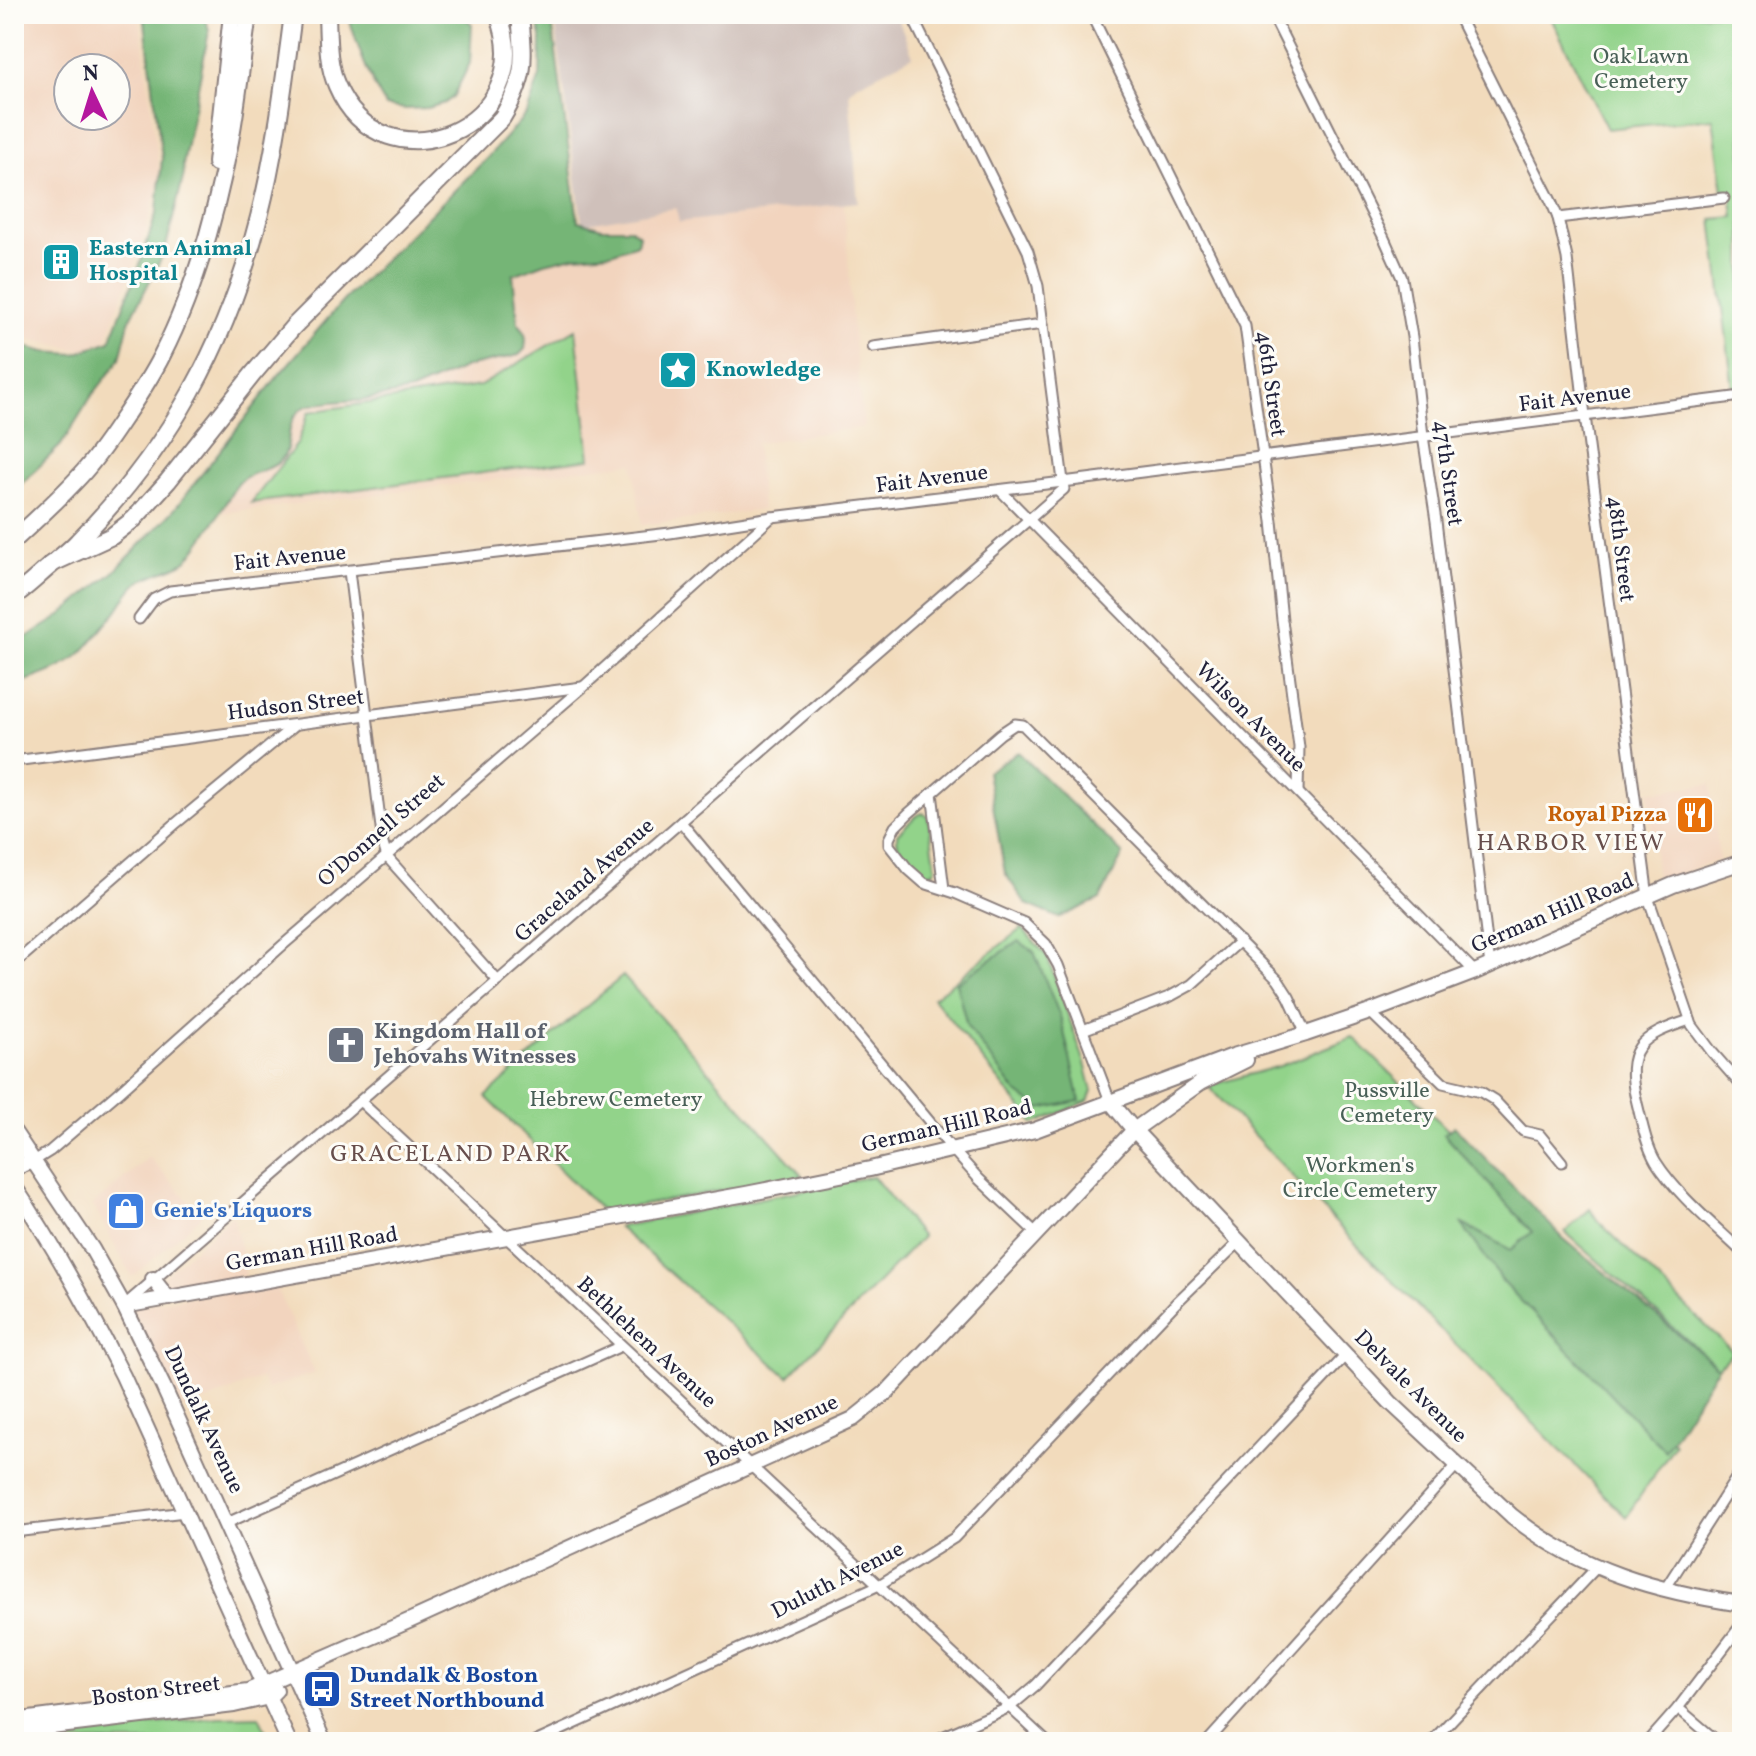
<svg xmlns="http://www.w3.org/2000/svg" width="1756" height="1756" font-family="Vollkorn,serif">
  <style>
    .built { fill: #f2d4be; fill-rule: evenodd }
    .industrial { fill: #cfc0ba }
    .green { fill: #92d38a; stroke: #5a7a62; stroke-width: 2 }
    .forest { fill: #75b576; stroke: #4c6c58; stroke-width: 2 }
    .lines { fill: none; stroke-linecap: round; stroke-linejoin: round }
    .street-casing { stroke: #8a7e7c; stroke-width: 13 }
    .secondary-casing { stroke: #8a7e7c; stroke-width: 18 }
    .primary-casing { stroke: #8a7e7c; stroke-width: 18 }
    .highway-casing { stroke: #8a7e7c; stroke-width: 20 }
    .street { stroke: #fff; stroke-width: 9 }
    .secondary { stroke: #fff; stroke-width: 14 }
    .primary { stroke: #fff; stroke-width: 14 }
    .highway { stroke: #fff; stroke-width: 16 }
    .labels { text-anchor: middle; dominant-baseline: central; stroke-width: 6; stroke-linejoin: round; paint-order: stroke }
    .park-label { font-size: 22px; fill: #496057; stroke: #fdfcf7 }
    .culture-label { font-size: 22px; font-weight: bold; fill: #0d838f; stroke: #fdfcf7; text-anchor: start }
    .street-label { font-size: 22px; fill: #22223b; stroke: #fdfcf7 }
    .food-label { font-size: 22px; font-weight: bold; fill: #c56008; stroke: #fdfcf7; text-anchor: end }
    .worship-label { font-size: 22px; font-weight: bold; fill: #5b616d; stroke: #fdfcf7; text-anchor: start }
    .shop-label { font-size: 22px; font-weight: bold; fill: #366cbe; stroke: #fdfcf7; text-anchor: start }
    .transit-label { font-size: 22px; font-weight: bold; fill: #164399; stroke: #fdfcf7; text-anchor: start }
    .neighbourhood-label { font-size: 24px; letter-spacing: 2px; fill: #674e4c; stroke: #fdfcf7 }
  </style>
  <rect width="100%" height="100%" fill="#fdfcf7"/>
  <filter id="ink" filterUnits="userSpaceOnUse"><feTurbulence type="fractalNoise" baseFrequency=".0125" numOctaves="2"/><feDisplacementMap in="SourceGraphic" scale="16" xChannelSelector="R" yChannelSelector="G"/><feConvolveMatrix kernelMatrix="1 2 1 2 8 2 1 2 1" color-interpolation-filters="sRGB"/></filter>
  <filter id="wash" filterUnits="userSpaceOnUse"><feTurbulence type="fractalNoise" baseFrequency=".006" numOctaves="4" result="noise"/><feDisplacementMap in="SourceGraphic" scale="32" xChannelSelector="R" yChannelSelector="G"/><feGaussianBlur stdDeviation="1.8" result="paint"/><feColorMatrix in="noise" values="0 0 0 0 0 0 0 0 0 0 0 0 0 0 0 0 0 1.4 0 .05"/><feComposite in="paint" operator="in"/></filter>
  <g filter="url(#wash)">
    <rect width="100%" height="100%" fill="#f2dbbc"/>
    <g class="built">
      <path d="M14 14H139L160 177 144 238 101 353 51 344 14 335ZM68 68H116V116H68Z"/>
      <polygon points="844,202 853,333 864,427 756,443 762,510 642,525 633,463 213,514 293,370 505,273 582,224 677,208 679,221"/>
      <polygon points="1711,784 1719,860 1660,880 1656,873 1649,792"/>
      <polygon points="149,1157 202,1216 132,1277 93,1205"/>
      <polygon points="233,1215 246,1276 165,1287 163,1280 165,1275"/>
      <polygon points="274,1283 315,1373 267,1389 261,1378 184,1410 131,1307"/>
    </g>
    <polygon class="industrial" points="554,14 896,14 913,56 856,85 849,92 858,202 679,222 676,208 582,224"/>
    <g class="green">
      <polygon points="1549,14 1742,14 1742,387 1733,389 1712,219 1734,217 1731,191 1723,191 1713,118 1607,129"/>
      <polygon points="576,329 590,459 251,503 297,444 309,412 480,386"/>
      <path d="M923 813 928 817 936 868 932 873 924 874C911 863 895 853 897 834L917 815Z"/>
      <polygon points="1022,928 1047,956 1085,1063 1092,1091 1088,1101 1034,1124 933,998"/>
      <polygon points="623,976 803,1176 603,1212 486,1097 554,1034"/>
      <polygon points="1353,1037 1553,1233 1513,1273 1675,1444 1626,1517 1351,1239 1208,1086 1280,1066"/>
      <polygon points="873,1176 922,1237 788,1377 618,1227"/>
      <polygon points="1590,1209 1598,1221 1733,1352 1718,1367 1565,1232"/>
      <polygon points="259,1716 271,1742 14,1742 129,1727 218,1717"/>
    </g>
    <g class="forest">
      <polygon points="144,14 205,14 209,31 183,165 184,174 165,251 129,322 120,358 115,366 91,397 61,445 14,491 14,344 45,352 75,354 110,341 140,264 157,211 162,158"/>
      <path d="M348 14H460L472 24 470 63 453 97 445 103 427 108 406 109 386 106C368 78 357 46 348 14Z"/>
      <path d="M535 14H551L578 221 602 228H630L639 235 637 244 611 253 574 256 545 263 513 275 518 323 524 330 526 339 525 349 519 355 466 367 411 391 359 401C353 399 310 404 305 407 281 421 295 445 281 460 271 471 254 471 243 479 234 486 228 500 222 509 212 526 200 544 187 560 181 567 150 574 138 583 129 589 123 603 116 612 104 625 93 642 80 654 64 669 34 678 14 685V645L56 619 114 572 173 511 278 376 343 301 488 157 527 113 540 76 541 37Z"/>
      <polygon points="1018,752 1123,854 1100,899 1059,918 1026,904 1005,873 987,772"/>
      <polygon points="1019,941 1034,952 1061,1019 1080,1101 1040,1109 1016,1092 967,1026 956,983"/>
      <polygon points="1454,1126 1563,1238 1718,1367 1665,1451 1503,1282 1461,1223 1511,1250 1532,1232 1444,1134"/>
    </g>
  </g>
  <g filter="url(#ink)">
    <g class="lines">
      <g class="street-casing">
        <g id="street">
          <polyline points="1091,14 1245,326 1272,521 1282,620 1299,747 1298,792"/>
          <polyline points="1272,14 1384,238 1402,278 1412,337 1423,436 1436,521 1490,966"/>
          <polyline points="1457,14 1551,201 1558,218 1567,258 1585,416 1648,897 1692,1025 1712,1052 1742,1086"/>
          <polyline points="1558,218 1724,198"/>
          <polyline points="873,347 1043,324"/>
          <polyline points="1000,490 1475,972"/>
          <polyline points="349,571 383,844 387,857 498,981"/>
          <polyline points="139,619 154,599 170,591 670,533 772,517 1063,482 1742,396"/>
          <polyline points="14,761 582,687"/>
          <polyline points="932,793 944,889"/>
          <polyline points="681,822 953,1150 979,1179 1036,1233"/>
          <polyline points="14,964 174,825 295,725"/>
          <polyline points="1370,1012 1443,1083 1481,1092 1494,1100 1523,1131 1540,1135 1562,1162"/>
          <path d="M1690 1020C1640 1036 1623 1048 1637 1103 1642 1123 1646 1145 1656 1162 1677 1195 1714 1225 1742 1252"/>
          <polyline points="1083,1030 1169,997 1191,985 1240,941"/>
          <polyline points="360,1101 1047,1742"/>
          <polyline points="1110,1101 1058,965 1046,944 1024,923 955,893 924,883 908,869 889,845 889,839 895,827 908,814 1000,734 1015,724 1023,725 1278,980 1289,997 1306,1034"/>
          <polyline points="34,1161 50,1151 120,1091 283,945 583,687 772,517"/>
          <polyline points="126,1304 1064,489 1038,286 1028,251 911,14"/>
          <polyline points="227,1523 621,1346"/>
          <polyline points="14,1532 185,1512"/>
          <polyline points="1665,1589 1742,1469"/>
          <polyline points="1678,1708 1718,1742"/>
          <polyline points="535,1742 879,1585 954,1538 1176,1303 1239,1242"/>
          <polyline points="931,1742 1010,1707 1036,1685 1346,1355"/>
          <polyline points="1207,1742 1457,1465"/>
          <polyline points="1431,1742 1596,1568"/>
          <polyline points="1648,1742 1678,1708 1742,1624"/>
        </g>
      </g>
      <g class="secondary-casing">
        <g id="secondary">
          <path d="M1110 1101 1134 1130 1390 1402 1512 1516C1579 1570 1658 1592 1742 1604"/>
          <polyline points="14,1168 34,1161"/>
          <polyline points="153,1279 168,1298"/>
          <polyline points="124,1306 746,1194 870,1169 1035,1130 1233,1056 1306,1034 1370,1012 1475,972 1673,885 1742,862"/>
          <polyline points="14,1721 248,1691 411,1620 853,1419 888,1391 1134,1130 1200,1083 1246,1060"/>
          <polyline points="26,1730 234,1705 269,1697 276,1690"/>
        </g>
      </g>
      <g class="primary-casing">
        <g id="primary">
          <polyline points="14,1132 92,1249 124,1306 163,1386 324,1742"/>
          <path d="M14 1186C55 1247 90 1311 123 1376L289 1742"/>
        </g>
      </g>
      <g class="highway-casing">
        <g id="highway">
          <path d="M327 14C328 38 327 64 337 86 383 193 543 127 498 14"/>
          <polyline points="216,163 232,14"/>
          <path d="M14 540C37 519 59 499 80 476 95 460 108 441 120 423 135 401 150 379 162 355 196 288 216 214 230 141 238 99 242 56 248 14"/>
          <path d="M51 564 112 536 134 519 168 481 253 374 293 327 502 118C527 76 524 61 520 14"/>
          <path d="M14 596C27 587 38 576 51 565 60 557 70 550 78 541 170 448 227 344 259 217 276 151 284 82 293 14"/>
        </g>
      </g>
      <use href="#street" class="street"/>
      <use href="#secondary" class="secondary"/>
      <use href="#primary" class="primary"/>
      <use href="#highway" class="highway"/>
    </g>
  </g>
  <defs>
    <g id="building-square" transform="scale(2)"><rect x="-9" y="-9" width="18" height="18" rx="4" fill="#0f9aa8" stroke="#fdfcf7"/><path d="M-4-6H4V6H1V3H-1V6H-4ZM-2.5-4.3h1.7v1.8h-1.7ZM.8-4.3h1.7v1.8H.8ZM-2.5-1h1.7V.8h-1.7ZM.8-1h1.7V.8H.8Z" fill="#fff"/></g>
    <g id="sight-square" transform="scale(2)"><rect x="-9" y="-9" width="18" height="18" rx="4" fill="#0f9aa8" stroke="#fdfcf7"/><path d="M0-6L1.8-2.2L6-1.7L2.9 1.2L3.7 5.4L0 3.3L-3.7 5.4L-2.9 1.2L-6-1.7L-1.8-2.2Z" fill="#fff"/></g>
    <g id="restaurant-square" transform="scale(2)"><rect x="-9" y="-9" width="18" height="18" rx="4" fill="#e8710a" stroke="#fdfcf7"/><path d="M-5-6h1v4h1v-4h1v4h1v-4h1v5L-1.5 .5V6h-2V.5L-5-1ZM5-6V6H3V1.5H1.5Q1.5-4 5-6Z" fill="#fff"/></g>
    <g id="church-square" transform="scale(2)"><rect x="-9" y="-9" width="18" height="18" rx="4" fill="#6b7280" stroke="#fdfcf7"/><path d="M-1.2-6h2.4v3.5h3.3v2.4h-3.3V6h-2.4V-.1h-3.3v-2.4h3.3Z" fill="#fff"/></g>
    <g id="shop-square" transform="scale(2)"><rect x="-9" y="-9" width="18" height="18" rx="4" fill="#3f7fe0" stroke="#fdfcf7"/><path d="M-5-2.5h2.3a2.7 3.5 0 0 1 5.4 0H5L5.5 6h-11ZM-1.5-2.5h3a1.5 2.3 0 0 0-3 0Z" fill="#fff"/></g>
    <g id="bus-square" transform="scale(2)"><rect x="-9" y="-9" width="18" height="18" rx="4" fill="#1a4fb4" stroke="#fdfcf7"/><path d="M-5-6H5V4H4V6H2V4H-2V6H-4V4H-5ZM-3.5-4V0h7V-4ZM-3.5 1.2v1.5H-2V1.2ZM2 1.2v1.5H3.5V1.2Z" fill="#fff"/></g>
  </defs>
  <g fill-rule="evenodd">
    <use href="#building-square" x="61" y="262"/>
    <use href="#sight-square" x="678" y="370"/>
    <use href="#restaurant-square" x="1695" y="815"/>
    <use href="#church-square" x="346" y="1045"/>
    <use href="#shop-square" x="126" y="1211"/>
    <use href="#bus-square" x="322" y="1689"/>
  </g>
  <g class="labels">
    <g class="park-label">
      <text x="1641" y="57">Oak Lawn<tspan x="1641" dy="25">Cemetery</tspan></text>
      <text x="1387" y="1091">Pussville<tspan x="1387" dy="25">Cemetery</tspan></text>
      <text x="616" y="1100">Hebrew Cemetery</text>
      <text x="1360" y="1166">Workmen's<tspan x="1360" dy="25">Circle Cemetery</tspan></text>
    </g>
    <g class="culture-label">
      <text x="89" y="249">Eastern Animal<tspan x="89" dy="25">Hospital</tspan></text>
      <text x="706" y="370">Knowledge</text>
    </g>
    <g class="street-label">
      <text transform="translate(1270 384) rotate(82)">46th Street</text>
      <text transform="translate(1575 399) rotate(-7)">Fait Avenue</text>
      <text transform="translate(1447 473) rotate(82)">47th Street</text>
      <text transform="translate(932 480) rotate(-7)">Fait Avenue</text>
      <text transform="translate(1620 549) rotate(83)">48th Street</text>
      <text transform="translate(290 559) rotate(-6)">Fait Avenue</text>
      <text transform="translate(296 706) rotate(-7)">Hudson Street</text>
      <text transform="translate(1250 718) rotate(45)">Wilson Avenue</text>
      <text transform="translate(382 831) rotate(-41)">O'Donnell Street</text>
      <text transform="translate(585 881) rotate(-41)">Graceland Avenue</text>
      <text transform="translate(1553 914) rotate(-23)">German Hill Road</text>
      <text transform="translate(947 1127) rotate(-13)">German Hill Road</text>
      <text transform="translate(312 1250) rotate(-10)">German Hill Road</text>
      <text transform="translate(646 1343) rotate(43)">Bethlehem Avenue</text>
      <text transform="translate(1410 1387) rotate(45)">Delvale Avenue</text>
      <text transform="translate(203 1420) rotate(65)">Dundalk Avenue</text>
      <text transform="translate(772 1432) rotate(-25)">Boston Avenue</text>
      <text transform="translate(838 1581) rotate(-27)">Duluth Avenue</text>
      <text transform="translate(156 1692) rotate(-7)">Boston Street</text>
    </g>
    <g class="food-label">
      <text x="1667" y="815">Royal Pizza</text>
    </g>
    <g class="worship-label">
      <text x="374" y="1032">Kingdom Hall of<tspan x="374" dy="25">Jehovahs Witnesses</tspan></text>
    </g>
    <g class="shop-label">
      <text x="154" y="1211">Genie's Liquors</text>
    </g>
    <g class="transit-label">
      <text x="350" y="1676">Dundalk &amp; Boston<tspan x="350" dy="25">Street Northbound</tspan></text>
    </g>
    <g class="neighbourhood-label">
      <text x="1571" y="844">HARBOR VIEW</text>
      <text x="451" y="1155">GRACELAND PARK</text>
    </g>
  </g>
  <rect width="1756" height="1756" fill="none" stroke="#fdfcf7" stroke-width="48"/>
  <g transform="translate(92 92) rotate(356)"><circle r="38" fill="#fdfcf7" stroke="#a5a5ac" stroke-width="2"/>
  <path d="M0-6L14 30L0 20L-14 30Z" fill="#b5179e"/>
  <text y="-12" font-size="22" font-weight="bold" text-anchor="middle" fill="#22223b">N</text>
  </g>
</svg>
